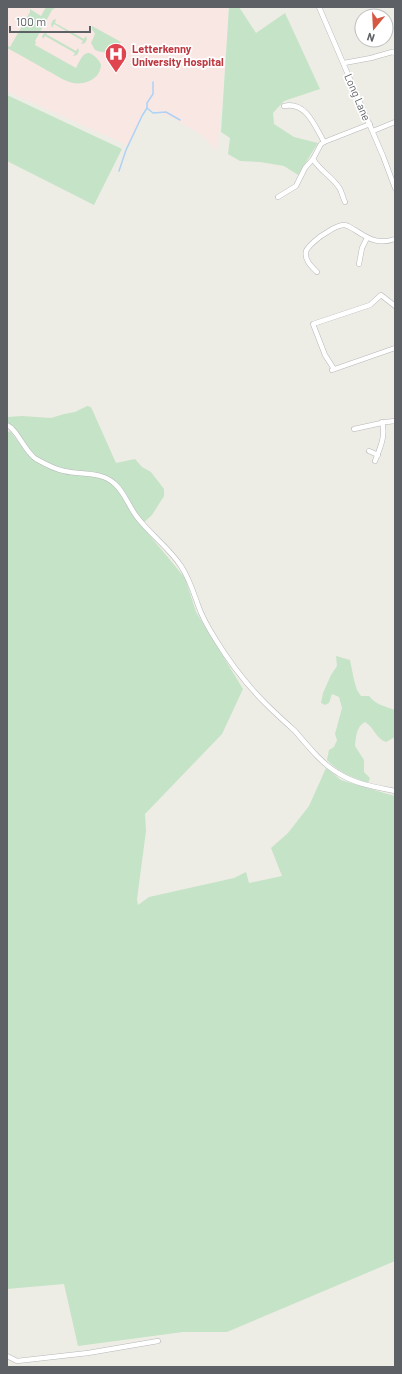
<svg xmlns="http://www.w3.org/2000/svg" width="402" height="1374" font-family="Barlow,sans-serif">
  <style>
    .medical { fill: #f9e7e4 }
    .green { fill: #c5e3c7 }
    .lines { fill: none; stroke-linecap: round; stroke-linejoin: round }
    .stream { stroke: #add2f6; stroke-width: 1.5 }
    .street-casing { stroke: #b6b7bb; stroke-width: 5.5 }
    .street { stroke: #fff; stroke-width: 4.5 }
    .labels { text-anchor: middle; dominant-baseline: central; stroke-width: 3.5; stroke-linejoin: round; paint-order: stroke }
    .health-label { font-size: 11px; font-weight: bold; fill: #be3a42; stroke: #fff; text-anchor: start }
    .street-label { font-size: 11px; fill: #5d6064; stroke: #fff }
  </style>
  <rect width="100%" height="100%" fill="#eeede5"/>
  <polygon class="medical" points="7,7 228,7 226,56 217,151 200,134 174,119 153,110 144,109 129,146 7,91"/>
  <g class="green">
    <path d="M46 7 55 8 52 10 35 41 36 42 35 45 76 68C80 61 84 48 93 55 97 58 100 61 101 65 100 79 86 85 73 83 64 81 56 75 48 71 34 63 21 55 7 48V46L10 47 30 12V9L41 16Z"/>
    <polygon points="229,7 239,7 256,33 285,13 320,89 284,101 273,113 274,124 294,137 318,143 298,175 284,166 260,162 240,161 228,154 230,138 221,132"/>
    <polygon points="56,19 55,23 84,39 86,36 87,39 85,43 81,44 83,41 54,24 52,28 51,24 53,20"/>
    <path d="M92 26 121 42C113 51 107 55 95 50L91 43 95 34 92 29Z"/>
    <polygon points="46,31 48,31 46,34 76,51 78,48 79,51 77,55 73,56 75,53 45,36 43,39 42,36"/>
    <polygon points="7,95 122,149 94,205 7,161"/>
    <path d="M87 406 91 407 116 463 135 459 142 467 151 472 164 489V496L152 515 141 525 185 578 196 612 243 689 222 734 145 814 146 831 137 899 138 905 149 897 234 878 246 872 249 883 282 876 271 848 288 833 309 806 326 768 341 780 384 793 395 796V1261L227 1332H183L78 1346 64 1284 7 1289V433L10 431 30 457C23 442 19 433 7 422V417L22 416 51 418 64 414 75 412Z"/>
    <path d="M336 656 350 660 354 680 357 690 361 696H369C375 704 386 707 395 710V737L386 742C376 739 374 727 365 722 356 727 356 737 355 746L364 760V772L370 778 368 783C351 777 340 773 327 760L329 750 334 747 337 740 335 734 342 708 339 697 332 694 329 703 325 705 321 703 323 693 331 675 337 666Z"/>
  </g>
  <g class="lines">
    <g class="stream">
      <polyline points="147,108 153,113 166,112 180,120"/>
      <polyline points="119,171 126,150 142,116 147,108 147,103 153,94 153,82"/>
    </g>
    <g class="street-casing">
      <g id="street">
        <polyline points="319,7 383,156 395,188"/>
        <polyline points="344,63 371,58 392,52 395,53"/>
        <path d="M284 106C306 101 315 126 324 142"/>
        <polyline points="373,131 395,122"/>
        <polyline points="278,197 296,186 305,168 313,159"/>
        <path d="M345 202C343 198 342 193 340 189 333 177 320 171 313 159L321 144 324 142 370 124"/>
        <polyline points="359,264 362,248 367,238"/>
        <path d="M317 272C312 267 304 260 306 251 309 245 316 240 321 236 328 232 336 225 344 225 348 225 351 228 355 230 369 239 378 245 395 239"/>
        <polyline points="334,369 325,355 313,324 370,305 381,295 395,306"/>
        <polyline points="332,370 395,348"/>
        <path d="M7 425C18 430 24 451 36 459 45 464 54 469 64 471 82 475 101 471 115 484 125 493 129 507 137 517 150 534 169 548 181 566 189 578 193 591 198 605 202 617 209 629 216 640 230 663 247 685 266 704 275 713 285 722 295 731 307 745 322 764 338 773 355 784 375 787 395 791"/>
        <polyline points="354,429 386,422 395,421"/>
        <polyline points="369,451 378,455"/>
        <path d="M375 461C380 448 386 436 382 422"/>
        <polyline points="7,1356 17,1361 88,1353 158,1341"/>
      </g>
    </g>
    <use href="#street" class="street"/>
  </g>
  <defs>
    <g id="hospital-pin" transform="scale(1.15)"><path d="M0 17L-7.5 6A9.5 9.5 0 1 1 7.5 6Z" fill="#e0444e" stroke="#fff"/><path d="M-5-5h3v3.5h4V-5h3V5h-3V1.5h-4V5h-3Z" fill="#fff"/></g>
  </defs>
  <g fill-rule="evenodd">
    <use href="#hospital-pin" x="116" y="54"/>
  </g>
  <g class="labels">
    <g class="health-label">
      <text x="132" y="48">Letterkenny<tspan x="132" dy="13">University Hospital</tspan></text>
    </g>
    <g class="street-label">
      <text transform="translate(358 97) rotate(67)">Long Lane</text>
    </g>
  </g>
  <rect width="402" height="1374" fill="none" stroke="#5d6064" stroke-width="16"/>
  <g transform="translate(374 28) rotate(198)"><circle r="19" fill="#ffffff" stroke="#bebfc1"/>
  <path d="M0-3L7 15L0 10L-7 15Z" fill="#d75842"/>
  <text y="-6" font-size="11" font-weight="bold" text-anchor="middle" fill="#5d6064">N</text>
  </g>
  <path d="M10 26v6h80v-6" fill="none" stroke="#5d6064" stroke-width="2"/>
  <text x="16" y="26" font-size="12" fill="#5d6064" stroke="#ffffff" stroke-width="3" paint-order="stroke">100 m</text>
</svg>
